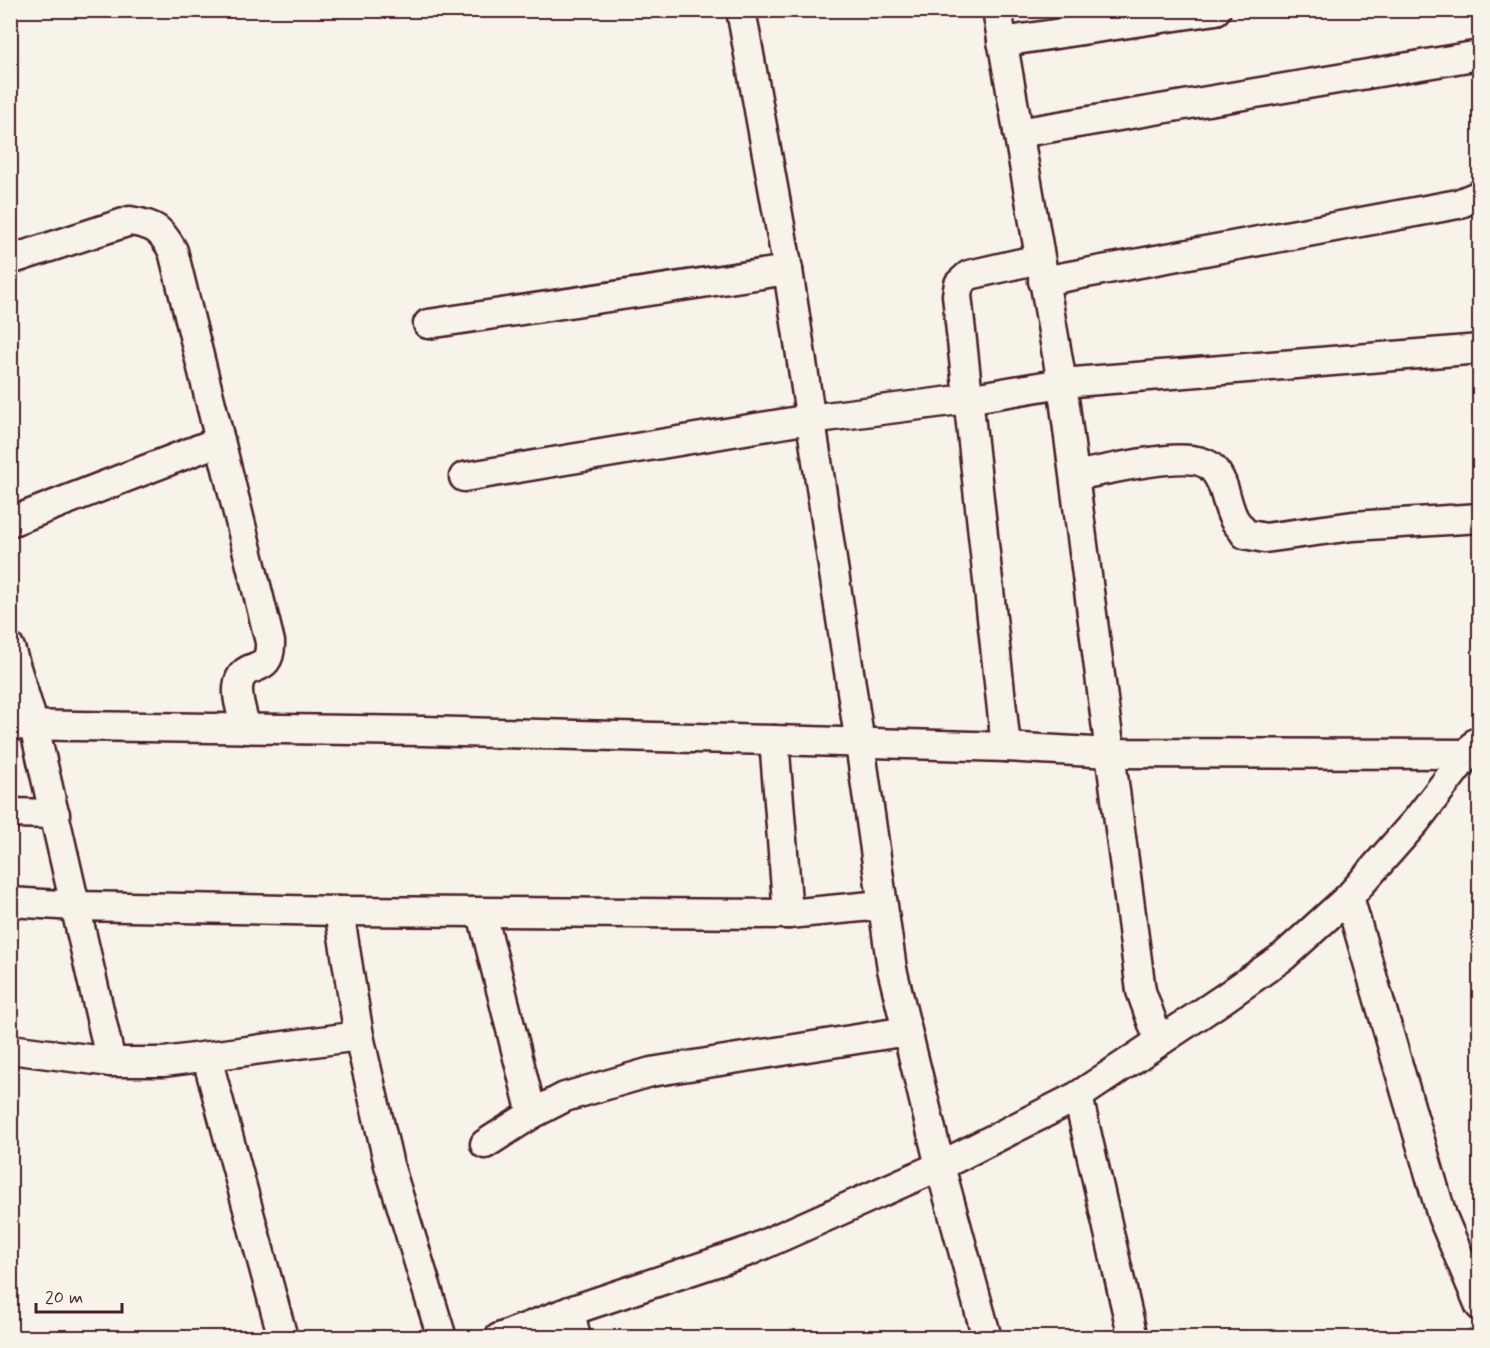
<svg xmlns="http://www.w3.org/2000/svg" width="1490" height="1348" font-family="Mynerve,sans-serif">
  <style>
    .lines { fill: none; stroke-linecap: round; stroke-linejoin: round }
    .minor-casing { stroke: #4a1f2b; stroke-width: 33 }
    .minor { stroke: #f7f3e8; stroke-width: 28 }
  </style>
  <rect width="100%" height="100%" fill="#f7f3e8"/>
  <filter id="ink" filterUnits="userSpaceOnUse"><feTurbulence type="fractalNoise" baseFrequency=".0167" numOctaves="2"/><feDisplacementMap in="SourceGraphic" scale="12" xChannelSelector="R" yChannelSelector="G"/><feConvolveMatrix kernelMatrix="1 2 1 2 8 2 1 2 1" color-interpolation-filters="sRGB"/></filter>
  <g filter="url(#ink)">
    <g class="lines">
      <g class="minor-casing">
        <g id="minor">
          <polyline points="741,10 788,270 860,744 892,969 940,1166 987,1338"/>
          <polyline points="997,10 1062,383 1141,991 1159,1041"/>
          <polyline points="1002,42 1216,10"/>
          <polyline points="1018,133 1480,55"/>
          <path d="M10 260 130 221C155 225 161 229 173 251L270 642C271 677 246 659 239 682 235 696 243 715 246 729"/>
          <polyline points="1043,281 1458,204 1480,195"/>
          <polyline points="428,324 788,270"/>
          <path d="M1075 476C1103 471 1193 447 1212 468 1226 482 1225 502 1234 519 1237 524 1242 529 1245 534L1265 538 1353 526 1480 518"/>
          <polyline points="464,477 810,419 967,399 1062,383 1480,349"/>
          <polyline points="10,522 220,441"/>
          <polyline points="10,648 34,726 111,1062"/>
          <polyline points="10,725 423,731 774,740 1006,747 1111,753 1480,754"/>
          <polyline points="774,740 788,914"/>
          <polyline points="1006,747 957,295 959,284 969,275 1039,259"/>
          <polyline points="10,813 55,814"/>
          <polyline points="1349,897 1442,1216 1480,1306"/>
          <polyline points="10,902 75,906 339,911 788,914 882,905"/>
          <polyline points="339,911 359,1036 389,1165 442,1338"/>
          <polyline points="482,913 532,1114"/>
          <polyline points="10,1049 111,1062 164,1062 359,1036"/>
          <polyline points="207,1058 283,1338"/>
          <polyline points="1078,1096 1133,1338"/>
          <polyline points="485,1144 532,1114 565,1097 651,1072 907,1031"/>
          <polyline points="570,1311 576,1338"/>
          <polyline points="499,1338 570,1311 749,1251 940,1166 1078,1096 1223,999 1284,956 1349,897 1416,821 1477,742"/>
        </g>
      </g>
      <use href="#minor" class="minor"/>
    </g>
  </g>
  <rect width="1490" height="1348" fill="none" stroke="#f7f3e8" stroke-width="36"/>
  <rect x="18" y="18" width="1454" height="1312" fill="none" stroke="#4a1f2b" stroke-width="2" filter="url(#ink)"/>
  <path d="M36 1303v9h86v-9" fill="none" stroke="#4a1f2b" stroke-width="3"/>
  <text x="45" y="1303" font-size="18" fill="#4a1f2b" stroke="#f7f3e8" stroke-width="4.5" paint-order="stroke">20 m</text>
</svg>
